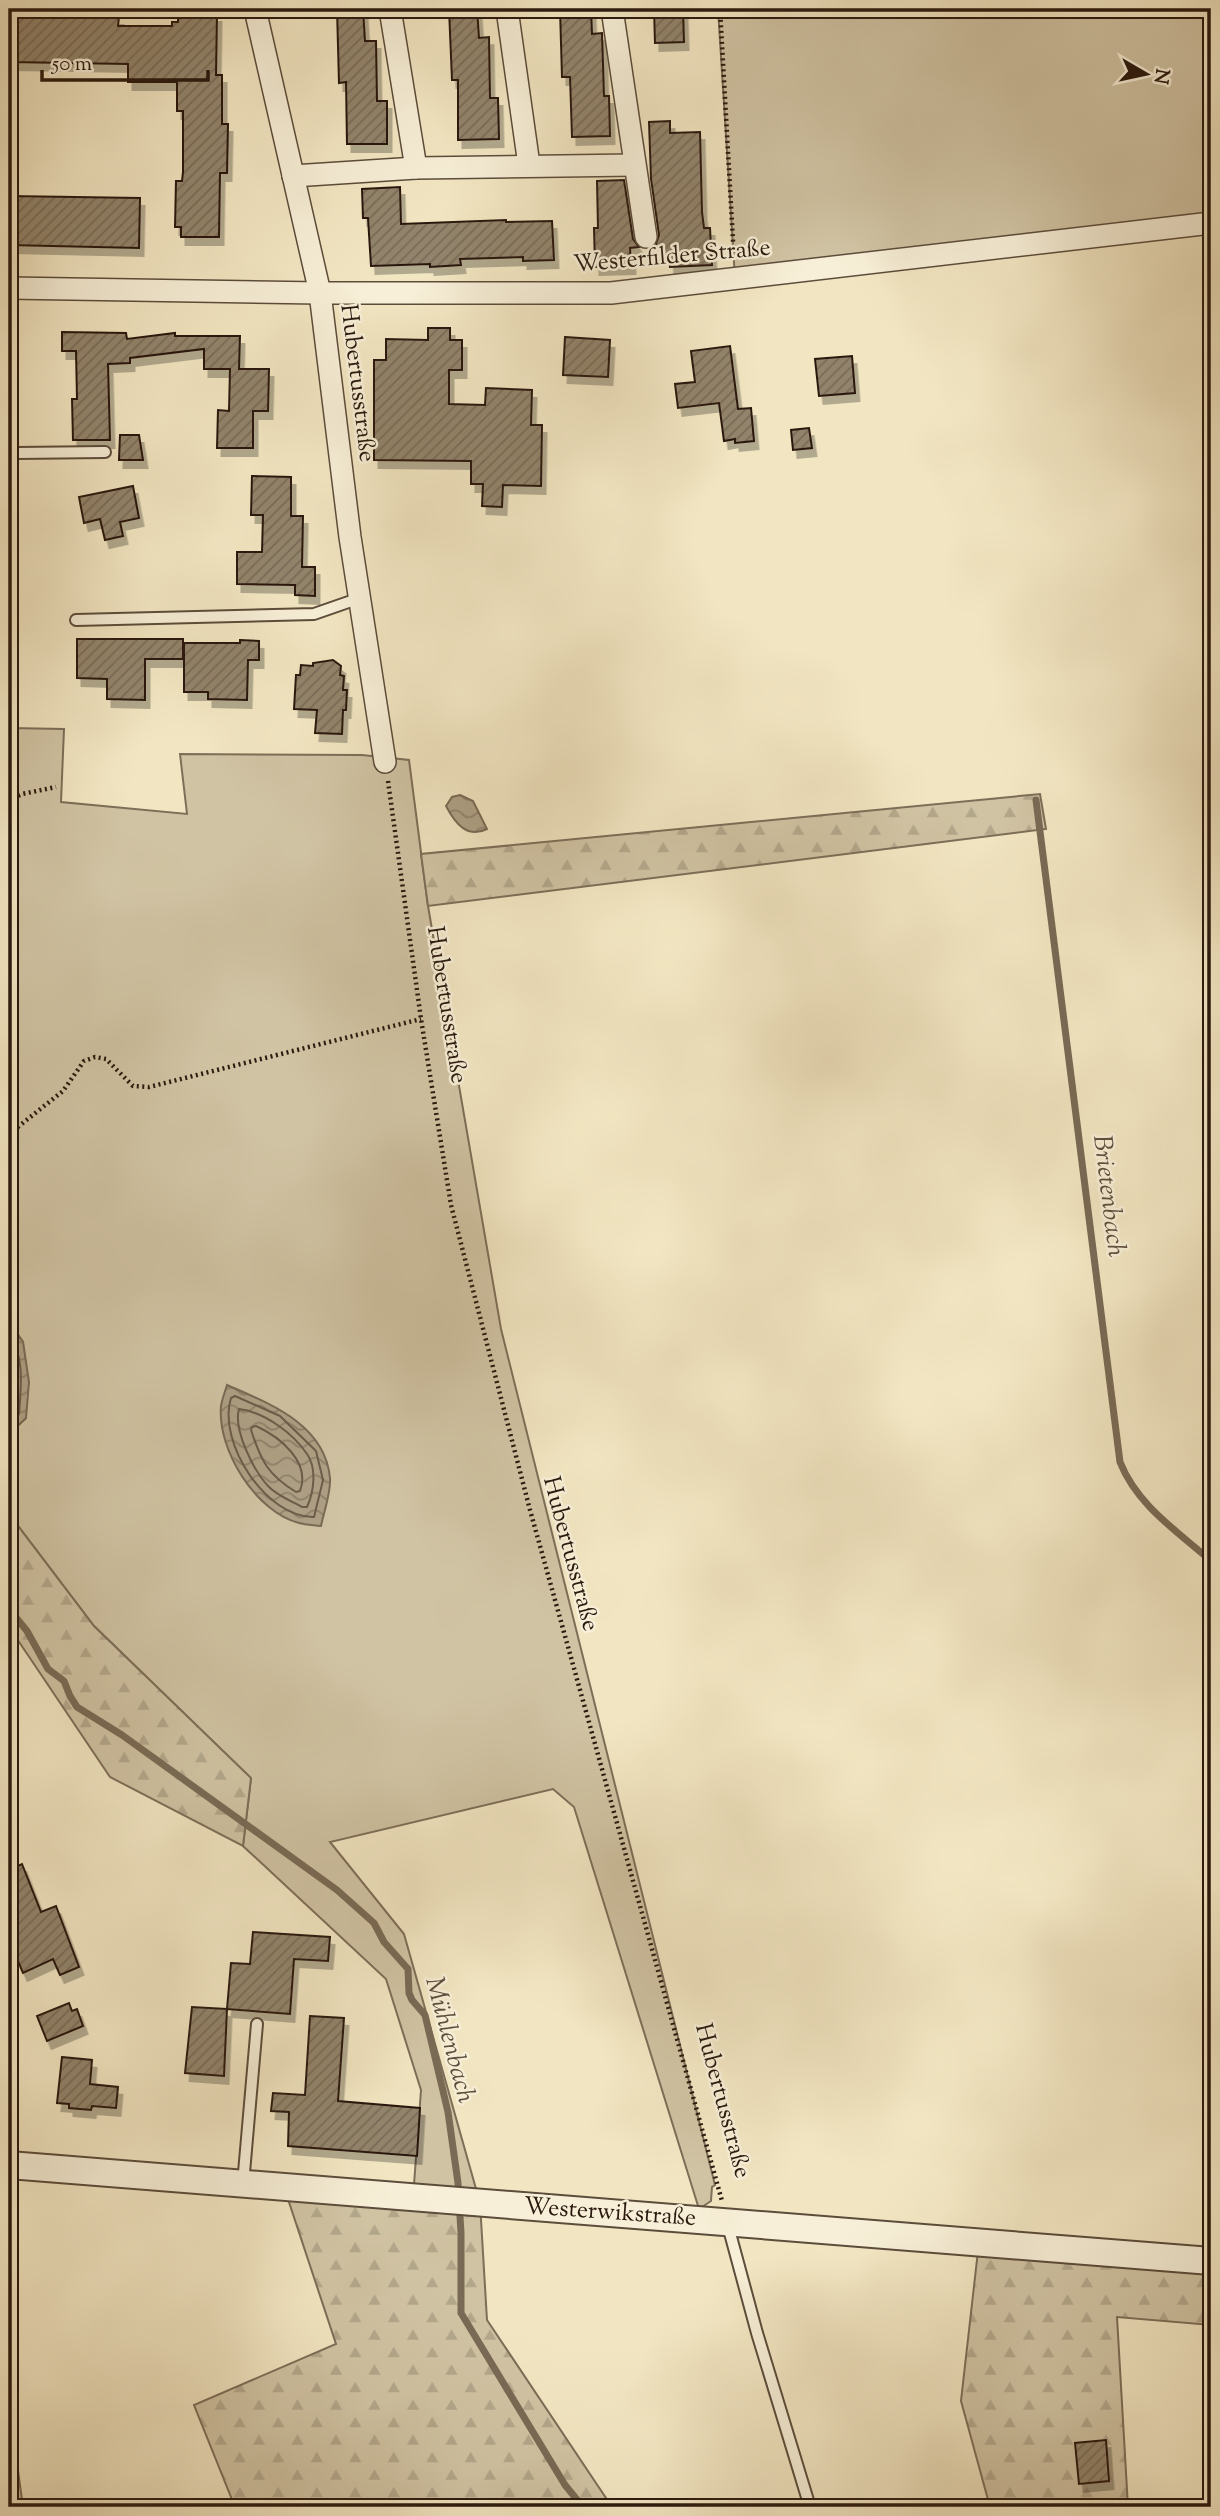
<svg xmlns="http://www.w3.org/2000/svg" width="1220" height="2516" font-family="'Sorts Mill Goudy',serif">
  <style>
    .grass { fill: #d0c3a3; stroke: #7d6e58; stroke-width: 2 }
    .forest { fill: url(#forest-firs); stroke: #7d6e58; stroke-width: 2 }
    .water { fill: url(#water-waves); stroke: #796a55; stroke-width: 2 }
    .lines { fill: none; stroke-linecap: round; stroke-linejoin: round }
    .shore { stroke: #6c5c4a; stroke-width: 2 }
    .stream { stroke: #796a55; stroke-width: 7 }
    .building { fill: url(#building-hatch); stroke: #2a190e; stroke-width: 2; filter: url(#shadow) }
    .service-casing { stroke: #5c4c3b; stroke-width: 14 }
    .minor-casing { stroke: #5c4c3b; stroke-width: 24 }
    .tertiary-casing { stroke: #5c4c3b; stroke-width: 30 }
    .path { stroke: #2a190e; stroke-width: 4.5; stroke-dasharray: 2 3.5; stroke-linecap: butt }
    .service { stroke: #f7efd7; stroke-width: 10 }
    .minor { stroke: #f7efd7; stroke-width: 21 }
    .tertiary { stroke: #f7efd7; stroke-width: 26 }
    .labels { text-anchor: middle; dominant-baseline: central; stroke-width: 5; stroke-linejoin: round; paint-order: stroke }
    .street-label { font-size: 24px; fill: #2a190e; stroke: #f7efd7 }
    .water-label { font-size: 26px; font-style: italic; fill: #5f4f3e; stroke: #f7efd7 }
  </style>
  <defs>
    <pattern id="forest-firs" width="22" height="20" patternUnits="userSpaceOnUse" patternTransform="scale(1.75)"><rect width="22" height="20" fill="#d0c3a3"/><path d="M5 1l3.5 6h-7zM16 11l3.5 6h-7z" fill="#b3a78b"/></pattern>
    <pattern id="water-waves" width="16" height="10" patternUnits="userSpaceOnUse" patternTransform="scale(1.75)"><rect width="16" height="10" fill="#aea085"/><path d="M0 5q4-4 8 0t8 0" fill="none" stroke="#8e826b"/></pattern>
    <pattern id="building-hatch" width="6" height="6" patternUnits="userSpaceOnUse" patternTransform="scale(1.75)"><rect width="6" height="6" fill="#92846c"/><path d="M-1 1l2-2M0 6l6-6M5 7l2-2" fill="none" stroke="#776b57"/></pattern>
    <filter id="shadow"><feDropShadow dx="4.5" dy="8" stdDeviation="0" flood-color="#0004"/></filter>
  </defs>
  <rect width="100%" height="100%" fill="#f2e6c2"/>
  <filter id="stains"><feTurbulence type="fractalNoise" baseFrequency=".00286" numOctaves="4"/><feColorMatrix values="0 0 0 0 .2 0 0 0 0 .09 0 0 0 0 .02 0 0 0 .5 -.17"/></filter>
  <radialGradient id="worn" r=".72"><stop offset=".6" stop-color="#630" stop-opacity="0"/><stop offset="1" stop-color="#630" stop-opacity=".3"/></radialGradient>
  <g class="grass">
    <polygon points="718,9 1211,9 1211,223 735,278"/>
    <polygon points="9,728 64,729 61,802 187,814 180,754 362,755 409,760 428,906 501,1329 715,2185 712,2187 711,2201 699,2209 574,1807 553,1789 330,1842 404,1934 480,2203 413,2198 421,2090 386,1979 243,1846 251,1778 94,1626 9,1514 9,1434 26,1418 23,1342 9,1322"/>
  </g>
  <g class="forest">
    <polygon points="1040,794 1046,829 428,906 421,854"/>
    <polygon points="9,1514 94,1626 251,1778 243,1846 110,1777 9,1627"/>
    <polygon points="284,2187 480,2203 487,2320 612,2507 235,2507 194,2405 336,2344"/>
    <polygon points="979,2242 1211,2261 1211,2325 1117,2317 1128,2507 990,2507 961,2401"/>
    <polygon points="9,2405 23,2507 9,2507"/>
  </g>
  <g class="water">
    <path d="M460 795 473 801 487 829C467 839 455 823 446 806L452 797Z"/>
    <polygon points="9,1322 23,1342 29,1382 26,1418 9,1434"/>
    <path d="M227 1385C270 1404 325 1424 330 1478 331 1493 324 1511 321 1526 314 1525 306 1525 299 1523 256 1512 217 1450 221 1406 222 1399 225 1392 227 1385Z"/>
  </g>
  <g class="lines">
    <g class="shore">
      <path d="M9 1334C25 1356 21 1388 19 1414L9 1424"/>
      <path d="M235 1396 280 1416 316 1451 323 1480 314 1517C266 1518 217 1442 231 1398Z"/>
      <path d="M239 1409C264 1412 293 1433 307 1454 317 1468 314 1492 307 1507H302C291 1501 276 1495 268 1486 254 1471 233 1430 239 1409Z"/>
      <path d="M256 1426C280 1437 311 1462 300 1491L296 1492C268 1475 261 1461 251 1430L252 1427Z"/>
    </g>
    <g class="stream">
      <path d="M1036 800 1120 1462C1137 1505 1177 1531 1211 1561"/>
      <polyline points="9,1609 27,1631 48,1669 64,1681 70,1696 77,1707 122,1735 337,1890 374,1923 384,1942 408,1969 409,1993 412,2000 425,2015 448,2112 458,2183 461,2233 461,2313 565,2485 583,2507"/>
    </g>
  </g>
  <g class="building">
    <polygon points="337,9 363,9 365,41 376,41 377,101 387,101 387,144 347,144 346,82 339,83"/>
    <polygon points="449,9 477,9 479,38 489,37 490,98 498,98 499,139 458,140 458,80 452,80"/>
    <polygon points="560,9 591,9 592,34 602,33 604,96 609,96 610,136 572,137 570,77 562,77"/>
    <polygon points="654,9 683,9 684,42 655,43"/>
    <polygon points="178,14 217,14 216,75 222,75 222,124 228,124 227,173 220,173 219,237 181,237 181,227 175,227 176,181 182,181 183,172 183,111 177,111 177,82 128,82 128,64 9,62 9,16 119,17 118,26 172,26 172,22 178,22"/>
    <polygon points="670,121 670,133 700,132 702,212 704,228 710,228 712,265 670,267 669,254 664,255 663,246 655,247 659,235 651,179 649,122"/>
    <polygon points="624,180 633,239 639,247 630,248 631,266 595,267 594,228 598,228 597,181"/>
    <polygon points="400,187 401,224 506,220 506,222 552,221 554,260 523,261 523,257 460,259 461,265 430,267 430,264 371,266 368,218 363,218 362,189"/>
    <polygon points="9,196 140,198 139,248 9,245"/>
    <polygon points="428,328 450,328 450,340 462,340 462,370 449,370 449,404 485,405 486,388 532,390 531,425 542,425 541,486 503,485 502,507 482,506 483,484 471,484 471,461 374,460 374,360 386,360 386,339 428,340"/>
    <polygon points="62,332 126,333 127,339 175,333 175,336 240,336 239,369 269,369 268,411 253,411 253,448 217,448 218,410 229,411 230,369 204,369 204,349 130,358 130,363 108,364 110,440 73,440 72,399 77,399 76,351 62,351"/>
    <polygon points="565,337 610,340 608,377 563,375"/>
    <polygon points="730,346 738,409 751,408 754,441 735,443 735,439 724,441 719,403 678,408 675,384 695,382 691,351"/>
    <polygon points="852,356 855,393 819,396 815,359"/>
    <polygon points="809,428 812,448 793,450 791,430"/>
    <polygon points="120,435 139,435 143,460 119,460"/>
    <polygon points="252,476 291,477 291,516 303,516 302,567 315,567 315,596 295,595 295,585 237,584 237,552 262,552 263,515 251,515"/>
    <polygon points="133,486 139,518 120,522 123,536 105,540 100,519 84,523 79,497"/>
    <polygon points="77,639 183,639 183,659 145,659 145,700 107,699 107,679 77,678"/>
    <polygon points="240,640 259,641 259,660 248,660 247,700 208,699 208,692 184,692 184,643 240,643"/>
    <polygon points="333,660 341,666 340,675 344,676 343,690 347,690 346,710 343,710 342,734 315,733 317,710 294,709 296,675 300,675 301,665 313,666 313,663"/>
    <polygon points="22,1864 41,1912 56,1906 79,1967 60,1975 53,1959 23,1973 9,1940 9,1870"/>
    <polygon points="253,1932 330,1937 328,1961 294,1959 290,2014 227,2009 224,2076 185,2073 192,2007 227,2009 231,1963 250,1964"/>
    <polygon points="69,2003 72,2011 77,2009 83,2026 47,2041 37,2016"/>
    <polygon points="310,2016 344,2018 338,2101 420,2108 417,2156 288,2146 289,2112 271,2111 273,2093 305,2095"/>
    <polygon points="62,2057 92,2060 90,2084 118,2087 116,2108 92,2106 91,2110 69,2108 69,2104 57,2103"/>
    <polygon points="1106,2440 1109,2481 1079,2484 1075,2443"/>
  </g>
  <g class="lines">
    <g class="service-casing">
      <g id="service">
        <polyline points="9,441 13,450 17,453 105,452"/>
        <polyline points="76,620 314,614 360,598"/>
        <polyline points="243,2184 257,2024"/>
        <polyline points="727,2222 757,2333 810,2507"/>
      </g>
    </g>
    <g class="minor-casing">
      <g id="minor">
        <polyline points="255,9 320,293 350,537 385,762"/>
        <polyline points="390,9 416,168"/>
        <polyline points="507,9 529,165"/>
        <polyline points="612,9 646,237"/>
        <polyline points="293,176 416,168 634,165"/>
        <polyline points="9,288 320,293 611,293 1211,223"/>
      </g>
    </g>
    <g class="tertiary-casing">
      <polyline id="tertiary" points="9,2165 1211,2261"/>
    </g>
    <g class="path">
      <polyline points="720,9 734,259"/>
      <polyline points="388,781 421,1019 451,1205 530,1510 722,2201"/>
      <polyline points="9,808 13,798 22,794 56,787"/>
      <polyline points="9,1134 63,1091 84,1061 95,1057 106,1059 133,1086 149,1087 421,1019"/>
    </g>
    <use href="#service" class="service"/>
    <use href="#minor" class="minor"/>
    <use href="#tertiary" class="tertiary"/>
  </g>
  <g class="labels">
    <g class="street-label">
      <text transform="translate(672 257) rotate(-5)">Westerfilder Straße</text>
      <text transform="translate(357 383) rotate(83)">Hubertusstraße</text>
      <text transform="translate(446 1005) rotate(81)">Hubertusstraße</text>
      <text transform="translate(570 1554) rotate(75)">Hubertusstraße</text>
      <text transform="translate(722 2101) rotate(75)">Hubertusstraße</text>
      <text transform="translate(610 2213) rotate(4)">Westerwikstraße</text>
    </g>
    <g class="water-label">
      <text transform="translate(1108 1196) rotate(83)">Brietenbach</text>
      <text transform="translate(449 2040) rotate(75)">Mühlenbach</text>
    </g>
  </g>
  <rect width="1220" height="2516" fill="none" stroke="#f2e6c2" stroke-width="35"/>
  <rect x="10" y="10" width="1199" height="2495" fill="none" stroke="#2a190e" stroke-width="3.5"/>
  <rect x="18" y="18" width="1185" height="2481" fill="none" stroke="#2a190e" stroke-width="2"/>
  <g transform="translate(1146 74) rotate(99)" stroke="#f7efd7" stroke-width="5" paint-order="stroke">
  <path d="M0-5L12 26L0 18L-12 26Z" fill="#2a190e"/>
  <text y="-10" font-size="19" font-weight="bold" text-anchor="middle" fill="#2a190e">N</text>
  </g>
  <path d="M42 70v10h166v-10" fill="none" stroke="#2a190e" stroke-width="3.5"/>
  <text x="52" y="70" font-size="21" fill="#2a190e" stroke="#f7efd7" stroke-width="5" paint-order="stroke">50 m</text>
  <rect width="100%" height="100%" filter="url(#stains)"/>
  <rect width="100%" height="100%" fill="url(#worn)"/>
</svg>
